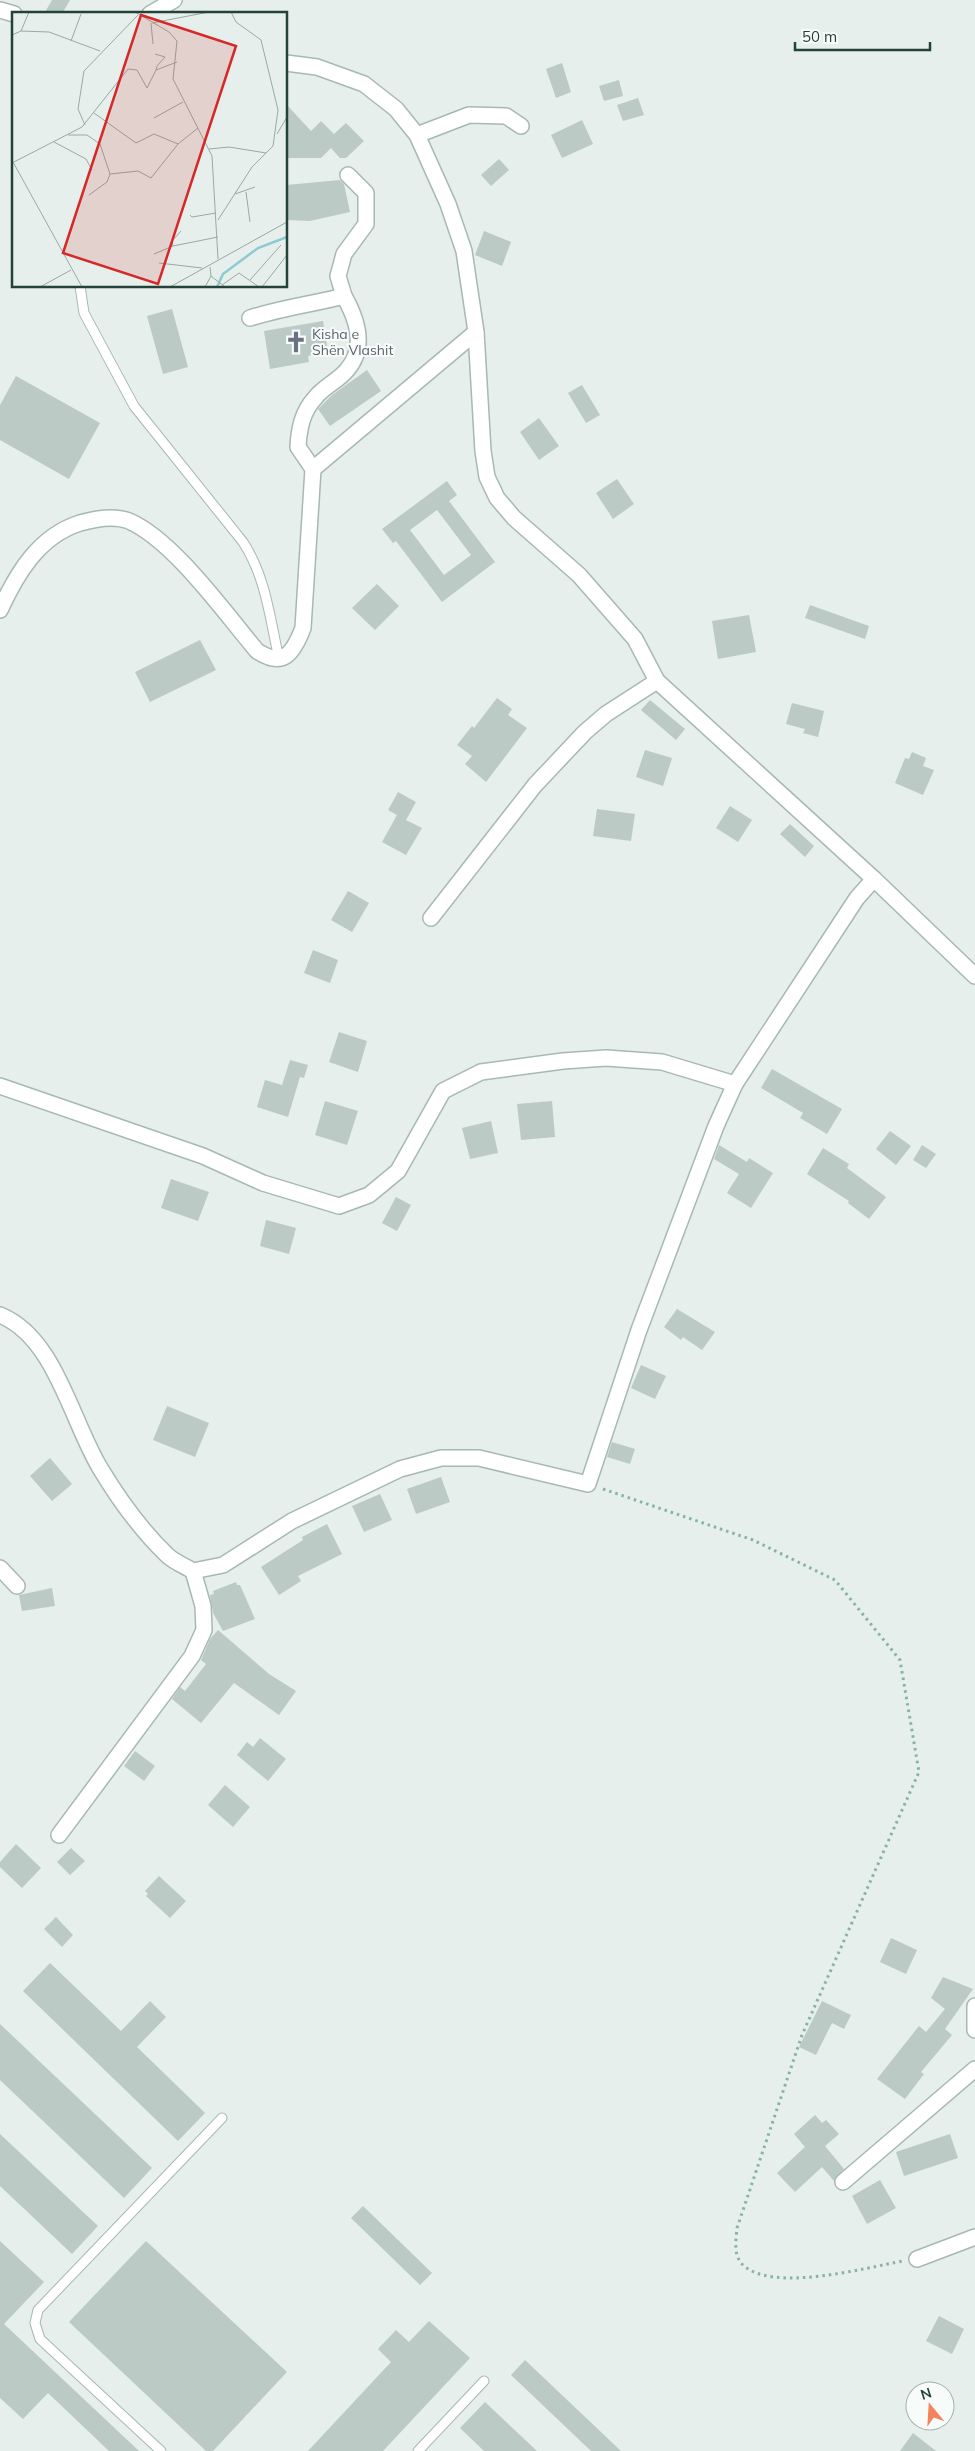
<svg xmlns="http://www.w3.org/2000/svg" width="975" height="2451" font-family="Mulish,sans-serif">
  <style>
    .building { fill: #bbcac4; fill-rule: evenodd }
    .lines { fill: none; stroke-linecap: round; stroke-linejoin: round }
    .service-casing { stroke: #a8b8b2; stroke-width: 11 }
    .minor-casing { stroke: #a8b8b2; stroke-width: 18 }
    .tertiary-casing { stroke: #a8b8b2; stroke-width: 18 }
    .path { stroke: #86b3a5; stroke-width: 3; stroke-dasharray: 2.5 4; stroke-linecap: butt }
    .service { stroke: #fff; stroke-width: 9 }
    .minor { stroke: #fff; stroke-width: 15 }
    .tertiary { stroke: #fff; stroke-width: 15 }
    .labels { text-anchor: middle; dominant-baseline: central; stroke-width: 4; stroke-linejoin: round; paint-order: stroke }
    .worship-label { font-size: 14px; fill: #5b616d; stroke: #f7fbf9; text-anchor: start }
    .inset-river { fill: none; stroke: #8ec9d4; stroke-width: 2.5 }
    .inset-road { fill: none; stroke: #98aaa4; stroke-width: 1 }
    .view { fill: #d62828; fill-opacity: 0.15; stroke: #d62828; stroke-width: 2.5 }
    .inset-edge { fill: none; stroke: #24423a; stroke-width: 2.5 }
  </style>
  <rect width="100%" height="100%" fill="#e6efeb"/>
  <g class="building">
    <polygon points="52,0 70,0 62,14 44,14"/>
    <polygon points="562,63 571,92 556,98 546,69"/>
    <polygon points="619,80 623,96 604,101 599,86"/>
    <polygon points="638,98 644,115 623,121 617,105"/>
    <polygon points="286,104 311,131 321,121 334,134 346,123 364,141 346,158 340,158 331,148 321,158 286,158"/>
    <polygon points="582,120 593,144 562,158 551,135"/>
    <polygon points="499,159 509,170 491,186 481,175"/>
    <polygon points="340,180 344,184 350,212 310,221 286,220 286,185"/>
    <polygon points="484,231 511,242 502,266 475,255"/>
    <polygon points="172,309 188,367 163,374 147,316"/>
    <polygon points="323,321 328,352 308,356 309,362 270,369 264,331"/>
    <polygon points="367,370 381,391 330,426 318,409 332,395"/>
    <polygon points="16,376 100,423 69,479 0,440 0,405"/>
    <polygon points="582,385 600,415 586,423 568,393"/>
    <polygon points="539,418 559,446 539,460 520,432"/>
    <polygon points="617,479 634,504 613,519 596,493"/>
    <path d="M447 481 457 495 449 501 495 562 442 602 396 541 393 543 382 529ZM437 510 471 555 444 575 410 530Z"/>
    <polygon points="377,584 399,606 375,630 352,608"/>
    <polygon points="810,605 869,626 865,639 805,618"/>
    <polygon points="749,615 756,652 718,659 712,621"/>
    <polygon points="200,640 216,670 150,702 135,672"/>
    <polygon points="497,698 512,709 508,715 527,728 486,782 465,764 472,756 457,745 472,726 474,728"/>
    <polygon points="650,700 685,729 676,740 641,710"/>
    <polygon points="792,703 824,711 818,737 803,733 805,729 786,724"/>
    <polygon points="645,750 672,758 663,786 636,777"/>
    <polygon points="912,752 926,758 923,766 934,770 923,795 895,783 905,758 909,759"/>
    <polygon points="398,792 416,802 406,820 422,828 406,855 382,842 397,815 388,810"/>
    <polygon points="730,806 752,820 738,842 716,828"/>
    <polygon points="597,809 635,814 631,841 593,836"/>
    <polygon points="790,824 814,846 805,857 780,834"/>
    <polygon points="348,891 369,903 352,932 331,920"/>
    <polygon points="313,950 338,960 330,983 304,973"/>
    <polygon points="339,1032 367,1041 358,1072 329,1062"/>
    <polygon points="290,1060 308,1065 304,1078 300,1077 288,1117 257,1107 265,1080 282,1085"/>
    <polygon points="772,1069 842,1109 827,1134 800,1118 803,1113 761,1088"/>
    <polygon points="325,1101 358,1111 347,1145 315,1135"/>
    <polygon points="552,1101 555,1137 521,1140 517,1104"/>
    <polygon points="491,1121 498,1153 470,1159 462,1128"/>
    <polygon points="890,1131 911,1146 896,1165 876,1149"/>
    <polygon points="719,1145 747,1162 749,1158 773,1173 751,1208 727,1193 739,1174 714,1159"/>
    <polygon points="922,1145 936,1154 926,1168 913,1160"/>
    <polygon points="823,1148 849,1164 847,1168 886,1197 869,1219 848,1203 849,1201 807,1174"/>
    <polygon points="171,1179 209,1192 198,1221 161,1208"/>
    <polygon points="396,1197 411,1205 397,1231 382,1223"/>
    <polygon points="266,1220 296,1228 289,1254 260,1246"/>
    <polygon points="677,1309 715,1332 702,1350 683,1337 681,1340 664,1327"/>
    <polygon points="641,1365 666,1376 655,1399 631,1388"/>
    <polygon points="167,1406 209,1423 195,1457 153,1440"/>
    <polygon points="612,1442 635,1449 630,1464 607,1457"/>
    <polygon points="50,1458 72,1484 52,1501 30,1476"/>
    <polygon points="441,1477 450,1502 416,1514 407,1489"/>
    <polygon points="380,1494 392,1520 364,1532 352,1506"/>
    <polygon points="327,1524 342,1554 298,1576 301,1581 279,1595 261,1567 303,1540 302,1537"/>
    <polygon points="236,1582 237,1585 240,1585 255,1619 223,1631 213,1613 210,1595 214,1594 213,1591"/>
    <polygon points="52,1588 55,1606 22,1611 19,1595"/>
    <polygon points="218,1630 269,1674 296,1691 279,1715 234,1683 201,1723 172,1699 180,1687 185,1691 206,1664 201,1660 210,1639"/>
    <polygon points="260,1738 286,1759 268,1781 237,1755 247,1742 253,1747"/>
    <polygon points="135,1751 155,1766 144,1781 124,1766"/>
    <polygon points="225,1785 250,1807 233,1827 208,1805"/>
    <polygon points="16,1844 41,1868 22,1888 0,1867 0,1862"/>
    <polygon points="71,1848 85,1861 70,1875 57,1862"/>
    <polygon points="159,1876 186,1901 170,1918 146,1896 148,1894 145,1891"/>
    <polygon points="56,1917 73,1935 62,1947 44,1929"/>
    <polygon points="891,1938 917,1950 906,1974 880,1962"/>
    <polygon points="50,1963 121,2031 150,2001 166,2017 137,2047 205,2113 178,2141 23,1991"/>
    <polygon points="943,1977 973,1989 945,2029 952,2035 921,2072 924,2074 905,2099 877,2079 919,2026 926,2032 945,2009 931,1998"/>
    <polygon points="822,2001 851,2015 844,2029 832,2023 816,2055 799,2047"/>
    <polygon points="0,2024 152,2168 124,2198 0,2080"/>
    <polygon points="815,2115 822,2123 826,2120 839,2134 825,2146 844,2169 834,2181 822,2167 795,2192 777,2173 805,2147 794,2134"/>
    <polygon points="0,2134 98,2226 72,2254 0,2186"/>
    <polygon points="950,2134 958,2158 904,2176 896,2152"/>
    <polygon points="880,2180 896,2208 867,2224 852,2196"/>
    <polygon points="363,2206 432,2273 420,2285 351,2218"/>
    <polygon points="0,2241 44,2282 4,2324 139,2451 109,2451 48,2393 23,2419 0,2398"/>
    <polygon points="146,2241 287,2372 213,2451 206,2451 69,2322"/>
    <polygon points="939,2316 964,2329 952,2354 926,2341"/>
    <polygon points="429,2321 470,2358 383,2451 308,2451 391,2362 378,2349 396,2330 409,2342"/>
    <polygon points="525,2360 621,2451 591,2451 511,2375"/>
    <polygon points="485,2402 537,2451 484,2451 460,2428"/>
    <polygon points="913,2433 936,2451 900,2451"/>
  </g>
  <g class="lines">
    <g class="service-casing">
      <g id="service">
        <path d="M80 286 84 313 134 406 243 542C266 577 270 619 279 659"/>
        <polyline points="161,2451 40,2339 35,2323 38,2310 222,2118"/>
        <polyline points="418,2451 484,2381"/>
      </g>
    </g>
    <g class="minor-casing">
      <g id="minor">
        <polyline points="150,14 174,0"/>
        <polyline points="417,135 469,115 506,116 521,126"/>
        <polyline points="344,296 338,276 344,254 366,224 366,193 348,175"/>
        <path d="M250 318C281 308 313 304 344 296 357 319 367 347 347 370 338 381 323 387 315 398 302 412 299 429 298 447L313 469"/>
        <path d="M0 610C17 573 39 536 80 523 94 519 114 515 129 521 173 540 225 613 257 651 283 668 293 654 303 628L313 469 476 332"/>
        <polyline points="431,918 535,785 585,732 606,714 657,681"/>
        <polyline points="0,1086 203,1156 263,1183 339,1206 369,1195 398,1171 443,1091 481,1072 563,1061 606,1058 662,1062 735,1084"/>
        <path d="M0 1315C55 1337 71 1420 100 1468 118 1498 141 1530 167 1555 174 1562 185 1566 193 1571L223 1565 292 1521 400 1469 441 1458H479L588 1484 639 1330 716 1126 735 1084 857 898 874 879"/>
        <polyline points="0,1568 17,1586"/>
        <polyline points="59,1835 192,1656 204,1630 203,1606 193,1571"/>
        <polyline points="975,2006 975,2030"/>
        <polyline points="843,2182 975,2069"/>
        <polyline points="917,2259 975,2237"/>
      </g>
    </g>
    <g class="tertiary-casing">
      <g id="tertiary">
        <polyline points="0,10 14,14"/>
        <polyline points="286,63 317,67 364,84 396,109 417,135 448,204 464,251 476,332 483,451 487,477 497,498 514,518 579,575 635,639 657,681 874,879 975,976"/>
      </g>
    </g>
    <path class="path" d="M603 1489 753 1540 835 1580 900 1660 919 1772 802 2035 737 2228C736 2240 733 2256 743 2265 773 2293 864 2268 903 2261"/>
    <use href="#service" class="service"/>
    <use href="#minor" class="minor"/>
    <use href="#tertiary" class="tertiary"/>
  </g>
  <defs>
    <g id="church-bare" transform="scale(1.725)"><path d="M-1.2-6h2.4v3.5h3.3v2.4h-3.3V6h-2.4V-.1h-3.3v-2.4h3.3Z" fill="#6b7280" stroke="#f7fbf9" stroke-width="2.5" paint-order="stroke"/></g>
  </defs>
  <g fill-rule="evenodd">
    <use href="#church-bare" x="296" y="342"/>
  </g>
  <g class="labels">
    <g class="worship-label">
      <text x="312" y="334">Kisha e<tspan x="312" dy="16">Shën Vlashit</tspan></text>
    </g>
  </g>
  <g transform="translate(12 12)">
    <rect width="275" height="275" fill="#e6efeb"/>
    <path class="inset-river" d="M205 275 211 262 246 236 275 225"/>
    <path class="inset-road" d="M123 0 157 20 165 29 161 67 200 144 206 247M139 11 141 32M140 11 197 0M9 19 17 0M0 23 9 19 37 20 88 39M59 29 69 2M143 42 153 45 145 54 144 58M82 101 124 131 142 122 166 132M142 106 171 90M73 113 66 97 72 59 126 3M265 122 275 105M56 123H75L88 132 98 162 126 159 139 166 166 132 186 116M42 130 74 147 80 158M197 137 217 135 254 141M1 150 70 275M0 151 70 115 116 57 125 58 135 76 144 58 165 50M234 180 238 210M223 182 243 175M77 183 95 170 98 162M178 203 180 205 204 201M206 208 240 155 261 134 266 98 249 28 224 10 219 0M161 234 160 229 169 219M142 242 161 234 206 225M147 251 190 256M199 264 213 275M238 268 269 233M210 273 227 261 247 275M28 275 59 258M158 275 275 210M193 275 199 264 198 255M250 275 275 243"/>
    <path class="view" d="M129 3 224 34 146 272 51 241Z"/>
    <rect width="275" height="275" class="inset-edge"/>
  </g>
  <g transform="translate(930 2406) rotate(342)"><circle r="24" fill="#f7fbf9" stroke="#a3b1ad"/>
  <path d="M0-4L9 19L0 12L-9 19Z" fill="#f4845f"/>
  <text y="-8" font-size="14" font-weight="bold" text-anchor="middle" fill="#24423a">N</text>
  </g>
  <path d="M795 42v8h135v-8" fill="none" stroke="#24423a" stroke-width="2.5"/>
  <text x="802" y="42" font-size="15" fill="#24423a" stroke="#f7fbf9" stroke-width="4" paint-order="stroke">50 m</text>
</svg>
